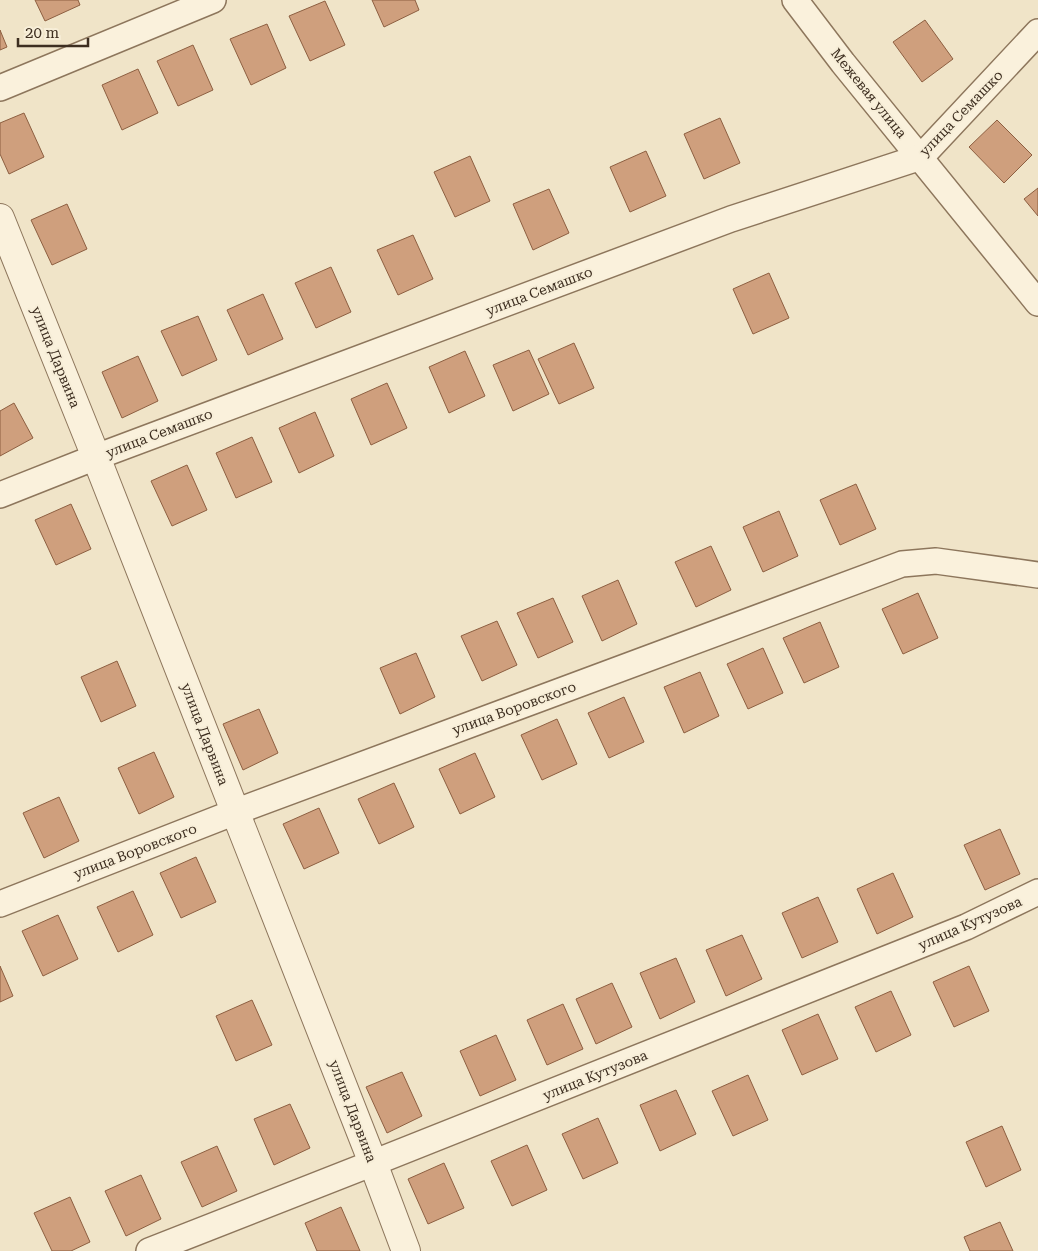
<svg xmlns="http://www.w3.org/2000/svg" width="1038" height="1251" font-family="'Roboto Serif',serif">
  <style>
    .building { fill: #cf9f7d; stroke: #8d5f41 }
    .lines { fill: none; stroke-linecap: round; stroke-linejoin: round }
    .minor-casing { stroke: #8d765c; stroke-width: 28 }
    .tertiary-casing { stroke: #8d765c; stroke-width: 30 }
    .minor { stroke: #faf1dc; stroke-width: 25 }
    .tertiary { stroke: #faf1dc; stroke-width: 28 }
    .labels { text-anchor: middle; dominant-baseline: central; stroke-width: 4; stroke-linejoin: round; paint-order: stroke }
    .street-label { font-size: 14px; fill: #3d2e20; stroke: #f7eed8 }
  </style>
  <rect width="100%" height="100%" fill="#f0e4c8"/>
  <g class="building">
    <polygon points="35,0 78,0 80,5 45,21"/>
    <polygon points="372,0 415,0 419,10 384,27"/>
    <polygon points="325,1 345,45 310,61 289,16"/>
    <polygon points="925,20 953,59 922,82 893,42"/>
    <polygon points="267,24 286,68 251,85 230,39"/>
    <polygon points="0,30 7,47 0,50"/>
    <polygon points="193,45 213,90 178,106 157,61"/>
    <polygon points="138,69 158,113 122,130 102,85"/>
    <polygon points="24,113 44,157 9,174 0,154 0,123"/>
    <polygon points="720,118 740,163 704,179 684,134"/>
    <polygon points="997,120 1032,155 1004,183 969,147"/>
    <polygon points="646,151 666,196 630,212 610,167"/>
    <polygon points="470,156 490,201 455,217 434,172"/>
    <polygon points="1038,188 1038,216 1024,199"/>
    <polygon points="549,189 569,233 533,250 513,204"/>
    <polygon points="67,204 87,249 52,265 31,220"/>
    <polygon points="413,235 433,279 398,295 377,250"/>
    <polygon points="331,267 351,312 316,328 295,283"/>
    <polygon points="769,273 789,318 753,334 733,289"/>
    <polygon points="263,294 283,339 248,355 227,310"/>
    <polygon points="198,316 217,360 182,376 161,331"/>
    <polygon points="574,343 594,388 559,404 538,359"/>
    <polygon points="529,350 549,394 513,411 493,365"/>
    <polygon points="465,351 485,396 449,413 429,367"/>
    <polygon points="138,356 158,401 122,418 102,372"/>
    <polygon points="387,383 407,428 371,445 351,399"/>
    <polygon points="14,403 33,438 0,456 0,411"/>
    <polygon points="315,412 334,456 299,473 279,428"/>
    <polygon points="252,437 272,482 236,498 216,453"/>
    <polygon points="187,465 207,510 172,526 151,481"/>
    <polygon points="856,484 876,529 840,545 820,500"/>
    <polygon points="71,504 91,549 56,565 35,520"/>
    <polygon points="779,511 798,556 763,572 743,527"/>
    <polygon points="711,546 731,590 696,607 675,562"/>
    <polygon points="618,580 637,624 602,641 582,596"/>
    <polygon points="918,593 938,638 903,654 882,609"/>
    <polygon points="553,598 573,642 538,658 517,613"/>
    <polygon points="497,621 517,665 482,681 461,636"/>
    <polygon points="820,622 839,667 804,683 783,638"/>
    <polygon points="763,648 783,693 748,709 727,664"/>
    <polygon points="416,653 435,697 400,714 380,668"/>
    <polygon points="117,661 136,706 101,722 81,677"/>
    <polygon points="700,672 719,716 684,733 664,687"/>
    <polygon points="624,697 644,742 609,758 588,713"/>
    <polygon points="259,709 278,753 243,770 223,724"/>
    <polygon points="557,719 577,764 542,780 521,735"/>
    <polygon points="154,752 174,797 139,814 118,768"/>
    <polygon points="475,753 495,797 460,814 439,769"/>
    <polygon points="394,783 414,827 379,844 358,799"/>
    <polygon points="59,797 79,841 44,858 23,813"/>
    <polygon points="319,808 339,853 304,869 283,824"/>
    <polygon points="1000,829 1020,874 985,890 964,845"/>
    <polygon points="196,857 216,902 181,918 160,873"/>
    <polygon points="893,873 913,917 877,934 857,889"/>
    <polygon points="133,891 153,935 118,952 97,907"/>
    <polygon points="818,897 838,942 802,958 782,913"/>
    <polygon points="58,915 78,959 43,976 22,931"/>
    <polygon points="742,935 762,979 726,996 706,950"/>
    <polygon points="676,958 695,1002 660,1019 640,973"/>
    <polygon points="0,966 13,996 0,1002"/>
    <polygon points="969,966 989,1011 954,1027 933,982"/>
    <polygon points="612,983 632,1027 596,1044 576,999"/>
    <polygon points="891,991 911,1035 876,1052 855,1007"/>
    <polygon points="252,1000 272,1045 236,1061 216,1016"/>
    <polygon points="563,1004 583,1049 547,1065 527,1020"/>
    <polygon points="818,1014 838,1059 802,1075 782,1030"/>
    <polygon points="496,1035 516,1080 480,1096 460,1051"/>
    <polygon points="402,1072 422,1116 387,1133 366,1087"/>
    <polygon points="748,1075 768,1120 733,1136 712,1091"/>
    <polygon points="676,1090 696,1134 660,1151 640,1105"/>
    <polygon points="290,1104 310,1148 274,1165 254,1119"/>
    <polygon points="598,1118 618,1163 583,1179 562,1134"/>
    <polygon points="1002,1126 1021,1170 986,1187 966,1142"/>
    <polygon points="527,1145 547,1190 512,1206 491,1161"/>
    <polygon points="217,1146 237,1191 202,1207 181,1162"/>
    <polygon points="444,1163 464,1208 428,1224 408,1179"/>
    <polygon points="141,1175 161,1219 126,1236 105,1191"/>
    <polygon points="70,1197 90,1242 71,1251 52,1251 34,1213"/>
    <polygon points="341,1207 360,1251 317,1251 305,1223"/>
    <polygon points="1000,1222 1013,1251 970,1251 964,1237"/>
  </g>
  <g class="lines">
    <g class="minor-casing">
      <g id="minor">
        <polyline points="795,0 843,63 1038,303"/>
        <polyline points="0,88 213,0"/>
        <polyline points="0,495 96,457 731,219 921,157 1038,32"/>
        <polyline points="0,904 235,812 902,564 936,561 1038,575"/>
        <polyline points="149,1251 373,1163 966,927 1038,892"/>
      </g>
    </g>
    <g class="tertiary-casing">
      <polyline id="tertiary" points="0,218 96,457 373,1163 406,1251"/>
    </g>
    <use href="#minor" class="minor"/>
    <use href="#tertiary" class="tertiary"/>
  </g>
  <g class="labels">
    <g class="street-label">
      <text transform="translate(869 93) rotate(51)">Межевая улица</text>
      <text transform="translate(961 113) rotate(-46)">улица Семашко</text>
      <text transform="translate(539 291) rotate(-21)">улица Семашко</text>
      <text transform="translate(56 357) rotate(68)">улица Дарвина</text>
      <text transform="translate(159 433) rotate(-21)">улица Семашко</text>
      <text transform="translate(514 708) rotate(-20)">улица Воровского</text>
      <text transform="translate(205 734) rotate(69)">улица Дарвина</text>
      <text transform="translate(135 851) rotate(-21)">улица Воровского</text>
      <text transform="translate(970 923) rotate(-24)">улица Кутузова</text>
      <text transform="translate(595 1075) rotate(-22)">улица Кутузова</text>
      <text transform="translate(353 1111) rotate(69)">улица Дарвина</text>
    </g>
  </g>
  <path d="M18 38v8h70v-8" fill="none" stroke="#3d2e20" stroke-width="2.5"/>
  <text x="25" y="38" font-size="15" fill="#3d2e20" stroke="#f7eed8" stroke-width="4" paint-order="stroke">20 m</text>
</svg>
